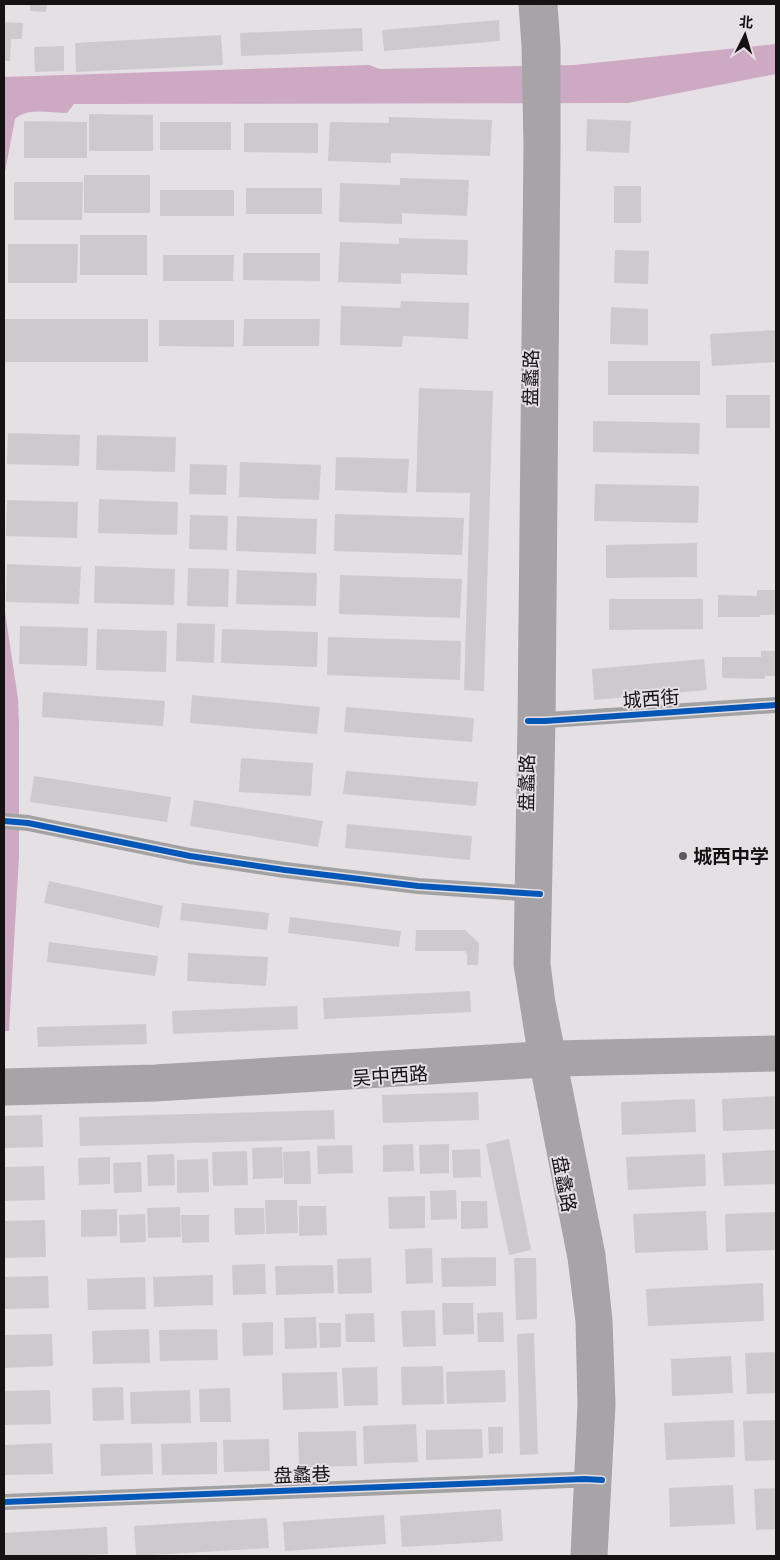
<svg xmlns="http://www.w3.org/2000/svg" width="780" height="1560" font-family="'Space Grotesk','Noto Sans SC',sans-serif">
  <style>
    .water { fill: #cda9c4 }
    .building { fill: #cccacc }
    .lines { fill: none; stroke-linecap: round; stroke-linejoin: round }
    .minor { stroke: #a3a2a2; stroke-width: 16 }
    .major { stroke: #a6a4a6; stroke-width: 21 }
    .cycleway-casing { stroke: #e6dfe4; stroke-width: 9 }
    .cycleway { stroke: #0057b8; stroke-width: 6 }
    .poi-dot { fill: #5e5a5c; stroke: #e6dfe4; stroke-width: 2 }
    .labels { text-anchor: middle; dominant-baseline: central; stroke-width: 4; stroke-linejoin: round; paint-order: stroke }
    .street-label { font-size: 19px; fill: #151214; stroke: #e6dfe4 }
    .poi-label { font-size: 19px; font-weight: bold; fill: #151214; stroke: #e6dfe4; text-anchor: start }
  </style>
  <rect width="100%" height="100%" fill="#e5e0e3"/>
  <g class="water">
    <path d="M776 44V74L628 103 74 104 67 113C51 113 27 107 15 119L4 177V77L369 65 380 69 574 65Z"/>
    <polygon points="4,605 18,699 19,724 19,856 9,1031 4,1031"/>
  </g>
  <g class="building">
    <polygon points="30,4 47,4 46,12 30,11"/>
    <polygon points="499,20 500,41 384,51 382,30"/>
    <polygon points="4,22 23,23 22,39 11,39 10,61 4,61"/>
    <polygon points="362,28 363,51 241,56 240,33"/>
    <polygon points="221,35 223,65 76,72 75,43"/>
    <polygon points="64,46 64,71 35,72 34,47"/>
    <polygon points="89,114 153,115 153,151 89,151"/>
    <polygon points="389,117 492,120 490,156 391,153 391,163 328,161 330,122 389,123"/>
    <polygon points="587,119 631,121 629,153 586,151"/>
    <polygon points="24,121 87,122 87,158 24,158"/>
    <rect x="160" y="122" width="71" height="28"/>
    <polygon points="244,123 318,123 318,153 244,152"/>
    <rect x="84" y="175" width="66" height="38"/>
    <polygon points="400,178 469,180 467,216 402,213 402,224 339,222 340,183 400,185"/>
    <polygon points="14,182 83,182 82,220 14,220"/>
    <rect x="614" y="186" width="27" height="37"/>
    <rect x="246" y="188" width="76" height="26"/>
    <rect x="160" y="190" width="74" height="26"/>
    <rect x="80" y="235" width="67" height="40"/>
    <polygon points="399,238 468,240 467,275 401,273 401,284 338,282 340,242 399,244"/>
    <polygon points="8,244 78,244 77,283 8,283"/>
    <polygon points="615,250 649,251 648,284 614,283"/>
    <polygon points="243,253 320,253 320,281 243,280"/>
    <polygon points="163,255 234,255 233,281 163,281"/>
    <polygon points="401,301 469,303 468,339 403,336 402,347 340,345 341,306 400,308"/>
    <polygon points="611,307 648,309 648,345 610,344"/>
    <rect x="4" y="319" width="144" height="43"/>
    <polygon points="244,319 320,319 319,346 243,346"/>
    <polygon points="159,320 234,320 234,347 159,346"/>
    <polygon points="776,330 776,362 712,366 710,334"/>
    <rect x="608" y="361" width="92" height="34"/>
    <polygon points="419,388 493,391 484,691 464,690 470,493 416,492"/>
    <rect x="726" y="395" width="44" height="33"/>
    <polygon points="593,421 700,423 699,454 593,452"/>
    <polygon points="8,433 80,435 79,466 7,464"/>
    <polygon points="97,435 176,437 175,472 96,470"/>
    <polygon points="336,457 409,459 407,493 335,490"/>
    <polygon points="240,462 321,465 319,500 239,497"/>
    <polygon points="190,464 227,465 226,495 189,494"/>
    <polygon points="595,484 699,486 698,523 594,521"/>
    <polygon points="99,499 178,502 177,535 98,533"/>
    <polygon points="7,500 78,502 77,538 6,536"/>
    <polygon points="335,514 464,518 462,555 334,551"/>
    <polygon points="190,515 228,516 227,550 189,549"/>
    <polygon points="237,516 317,519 316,554 236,551"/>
    <polygon points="697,543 697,577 606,578 606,545"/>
    <polygon points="7,564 81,567 79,604 6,602"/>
    <polygon points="95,566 175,569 174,605 94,603"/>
    <polygon points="188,568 229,569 228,607 187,606"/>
    <polygon points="237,570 317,573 316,606 236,604"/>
    <polygon points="340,575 462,579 460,618 339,614"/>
    <polygon points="757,590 776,590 776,615 760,615 760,617 718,617 718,595 757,596"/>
    <polygon points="609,599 703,599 703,629 609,630"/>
    <polygon points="177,623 215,624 214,663 176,661"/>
    <polygon points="20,626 88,628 87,666 19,664"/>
    <polygon points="97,629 167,631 166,672 96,670"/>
    <polygon points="222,629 318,632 317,667 221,663"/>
    <polygon points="328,637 461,641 460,680 327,675"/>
    <polygon points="761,651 776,651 776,676 765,676 765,679 722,678 722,657 761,657"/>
    <polygon points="704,659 707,690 594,700 592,669"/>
    <polygon points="43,692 165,701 163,726 42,717"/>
    <polygon points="192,695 320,707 317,734 190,723"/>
    <polygon points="346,707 474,718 472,742 344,732"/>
    <polygon points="241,758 313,763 311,796 239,792"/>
    <polygon points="346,771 478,782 476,806 343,794"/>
    <polygon points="34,776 171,797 167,822 30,802"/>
    <polygon points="194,800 323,821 318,847 190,826"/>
    <polygon points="347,824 472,836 470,860 345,848"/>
    <polygon points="49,881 163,906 159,928 44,903"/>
    <polygon points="182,903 269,913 267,930 180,920"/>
    <polygon points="290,917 401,931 399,947 288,933"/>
    <polygon points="416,930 465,930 479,943 478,965 467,965 467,954 465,951 415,951"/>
    <polygon points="49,942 158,956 155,976 47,962"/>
    <polygon points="188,953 268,957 266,986 187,981"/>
    <polygon points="470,991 471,1012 324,1019 323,998"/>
    <polygon points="297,1006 298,1029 173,1034 172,1011"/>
    <polygon points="146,1024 147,1044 38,1047 37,1027"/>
    <polygon points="478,1092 479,1120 383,1123 382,1095"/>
    <polygon points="776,1096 776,1129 723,1131 722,1099"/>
    <polygon points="695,1099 696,1132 622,1135 621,1102"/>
    <polygon points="334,1110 335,1139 80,1146 79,1117"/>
    <polygon points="42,1115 43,1147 4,1148 4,1116"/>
    <polygon points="509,1139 531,1250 509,1255 486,1144"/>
    <polygon points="413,1144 414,1171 383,1172 383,1145"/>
    <polygon points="449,1144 449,1173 420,1174 419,1145"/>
    <polygon points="352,1145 353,1173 318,1174 317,1146"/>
    <polygon points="282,1147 283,1178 253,1179 252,1148"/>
    <polygon points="480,1149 481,1177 453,1178 452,1150"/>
    <polygon points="776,1150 776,1184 724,1186 722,1153"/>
    <polygon points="247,1151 248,1185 213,1186 212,1152"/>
    <polygon points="310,1151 311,1184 284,1184 283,1152"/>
    <polygon points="174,1154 175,1185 148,1186 147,1155"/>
    <polygon points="705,1154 706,1186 628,1190 626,1157"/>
    <polygon points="110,1157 110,1184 79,1185 78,1158"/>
    <polygon points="208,1159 209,1192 177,1193 177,1160"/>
    <polygon points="141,1162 142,1192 114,1193 113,1163"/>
    <polygon points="44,1166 45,1200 4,1201 4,1167"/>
    <polygon points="456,1190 457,1219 431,1220 430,1191"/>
    <polygon points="425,1196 425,1228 389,1229 388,1197"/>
    <polygon points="265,1200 297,1200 298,1233 266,1234"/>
    <polygon points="461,1201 487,1201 488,1228 461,1229"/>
    <polygon points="299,1206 326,1206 327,1235 299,1236"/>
    <polygon points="180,1207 181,1237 148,1238 147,1208"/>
    <polygon points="234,1208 264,1208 265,1234 235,1235"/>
    <polygon points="117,1209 117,1236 81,1237 81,1210"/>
    <polygon points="706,1211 708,1250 635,1253 633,1214"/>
    <polygon points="776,1212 776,1250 726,1252 725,1214"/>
    <polygon points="145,1214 146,1242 120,1243 119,1215"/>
    <polygon points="181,1215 209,1215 209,1242 182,1243"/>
    <polygon points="45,1220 46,1257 4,1258 4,1221"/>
    <polygon points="432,1248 433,1283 406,1284 405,1249"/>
    <polygon points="496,1257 496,1286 442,1287 441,1258"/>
    <polygon points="371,1258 372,1293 338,1294 337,1259"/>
    <polygon points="514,1258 536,1258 537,1319 516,1320"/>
    <polygon points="265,1264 266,1294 233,1295 232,1265"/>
    <polygon points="333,1265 334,1293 276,1295 275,1266"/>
    <polygon points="213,1275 213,1305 154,1307 153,1277"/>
    <polygon points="48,1276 49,1308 4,1309 4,1277"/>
    <polygon points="145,1277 146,1309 88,1310 87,1279"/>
    <polygon points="763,1283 764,1321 648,1326 646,1289"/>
    <polygon points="442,1303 473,1303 474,1334 443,1335"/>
    <polygon points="435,1310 436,1346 403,1347 401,1311"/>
    <polygon points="503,1312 504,1342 478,1342 477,1313"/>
    <polygon points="374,1313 375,1342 346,1342 345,1314"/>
    <polygon points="316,1317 317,1348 285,1349 284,1318"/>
    <polygon points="273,1322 273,1355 243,1356 242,1323"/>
    <polygon points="319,1323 341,1323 341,1347 320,1348"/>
    <polygon points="149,1329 150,1363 93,1364 92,1331"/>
    <polygon points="217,1329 218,1360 160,1361 159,1330"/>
    <polygon points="534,1333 538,1454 520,1455 517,1334"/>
    <polygon points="52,1334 53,1366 4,1368 4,1335"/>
    <polygon points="776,1352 776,1393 747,1394 745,1353"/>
    <polygon points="731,1356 733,1393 672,1396 671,1359"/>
    <polygon points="443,1366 444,1404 402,1405 401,1367"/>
    <polygon points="377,1367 378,1405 344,1406 342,1368"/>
    <polygon points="505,1370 506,1402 447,1404 446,1372"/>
    <polygon points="337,1372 338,1408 283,1410 282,1373"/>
    <polygon points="123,1387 124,1420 93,1421 92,1388"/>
    <polygon points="230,1388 231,1422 200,1422 199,1389"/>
    <polygon points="50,1390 51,1424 4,1425 4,1391"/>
    <polygon points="190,1390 191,1423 131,1424 130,1392"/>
    <polygon points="734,1420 735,1457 666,1460 664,1423"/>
    <polygon points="776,1420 776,1460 745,1461 743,1421"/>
    <polygon points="416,1424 418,1462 364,1464 363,1426"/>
    <polygon points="488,1427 503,1427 503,1453 489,1454"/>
    <polygon points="482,1429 483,1458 426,1460 426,1430"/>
    <polygon points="356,1431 357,1466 299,1467 298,1432"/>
    <polygon points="269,1439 270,1471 224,1472 223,1440"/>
    <polygon points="217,1442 217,1474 162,1475 161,1444"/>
    <polygon points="52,1443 53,1474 4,1475 4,1445"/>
    <polygon points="152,1443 153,1474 101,1476 100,1444"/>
    <polygon points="733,1485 735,1524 670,1527 669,1488"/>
    <polygon points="776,1488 776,1529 756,1530 754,1489"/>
    <polygon points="501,1509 503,1541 402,1547 400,1516"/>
    <polygon points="384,1515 386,1544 285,1551 283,1522"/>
    <polygon points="267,1518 269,1548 136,1556 134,1526"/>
    <polygon points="107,1527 108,1554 66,1556 4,1556 4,1533"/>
  </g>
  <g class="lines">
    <g class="minor">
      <polyline points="533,721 776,705"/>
      <polyline points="4,821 28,823 190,856 285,870 418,886 536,894"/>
      <polyline points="4,1502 595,1479"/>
    </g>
    <g class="major">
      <polyline points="529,4 532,46 534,146 528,721 524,964 539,1059 578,1258 586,1321 588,1405 581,1556"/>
      <polyline points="547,4 550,47 550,146 545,721 540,964 545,1003 595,1255 602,1320 605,1405 597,1556"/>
      <polyline points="4,1079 155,1075 555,1051 776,1046"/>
      <polyline points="4,1095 156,1091 558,1066 776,1061"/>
    </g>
    <g class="cycleway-casing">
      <g id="cycleway">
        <polyline points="528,721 545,721 776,705"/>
        <polyline points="4,821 28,823 190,856 285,870 418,886 540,894"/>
        <polyline points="4,1502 585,1479 602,1480"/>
      </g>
    </g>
    <use href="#cycleway" class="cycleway"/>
  </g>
  <circle class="poi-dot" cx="683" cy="856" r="5"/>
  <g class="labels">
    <g class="street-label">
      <text transform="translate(531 378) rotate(-89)">盘蠡路</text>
      <text transform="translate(651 699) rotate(-4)">城西街</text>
      <text transform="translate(527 783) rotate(-89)">盘蠡路</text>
      <text transform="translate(390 1076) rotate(-4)">吴中西路</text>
      <text transform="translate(564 1184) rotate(79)">盘蠡路</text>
      <text transform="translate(302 1475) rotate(-2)">盘蠡巷</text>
    </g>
    <g class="poi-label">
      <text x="693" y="856">城西中学</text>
    </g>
  </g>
  <rect width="780" height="1560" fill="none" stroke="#151214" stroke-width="10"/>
  <g transform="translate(745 35) rotate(5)" stroke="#e6dfe4" stroke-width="4" paint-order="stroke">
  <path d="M0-4L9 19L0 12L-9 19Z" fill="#151214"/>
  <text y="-8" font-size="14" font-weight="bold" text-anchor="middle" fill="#151214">北</text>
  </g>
</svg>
